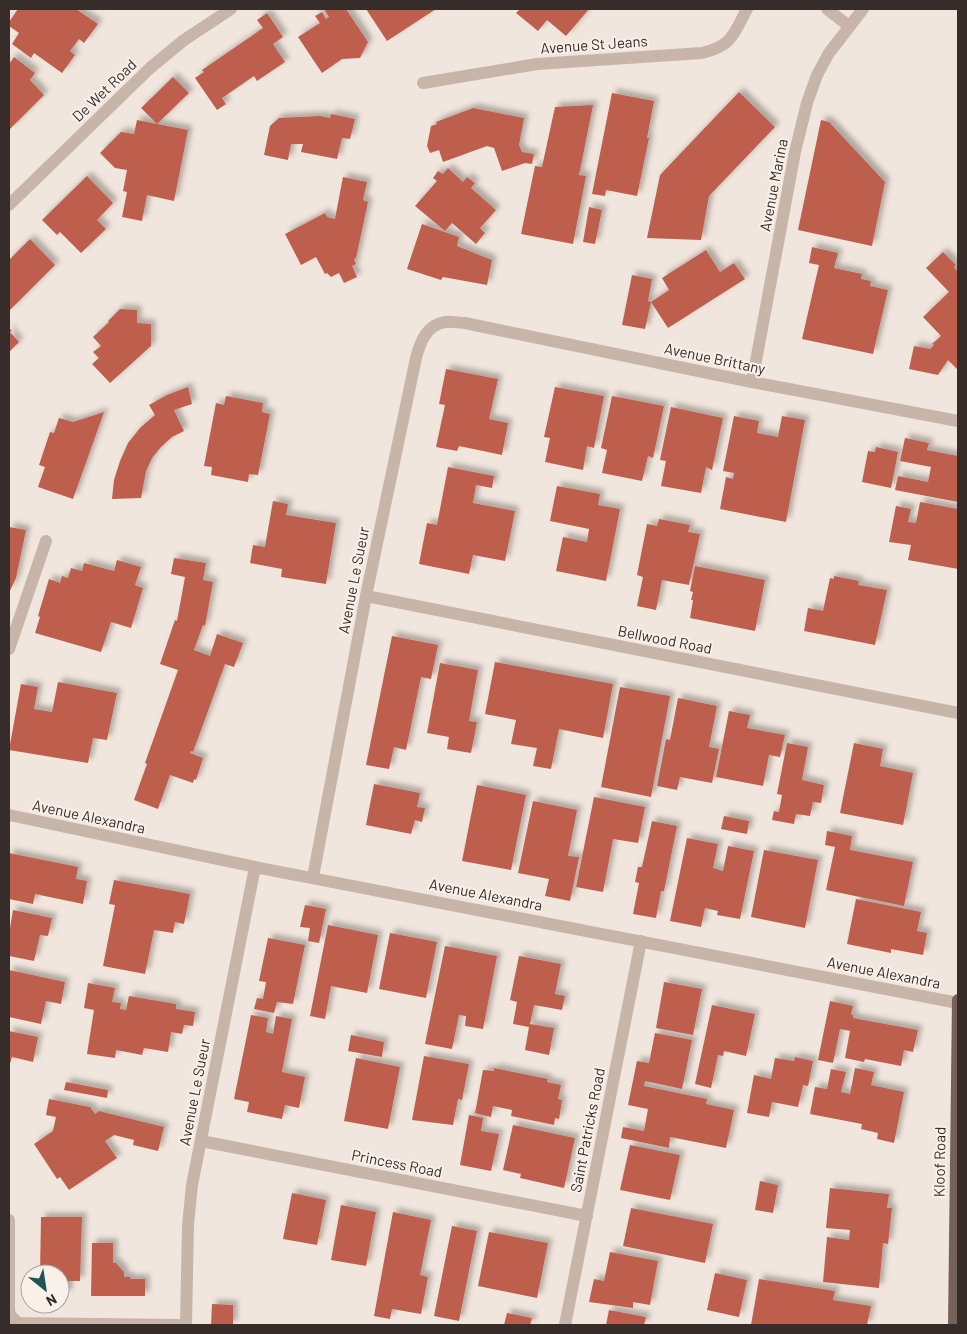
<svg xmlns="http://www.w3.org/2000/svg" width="967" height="1334" font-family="Barlow,sans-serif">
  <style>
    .building { fill: #be5f4e; filter: url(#shadow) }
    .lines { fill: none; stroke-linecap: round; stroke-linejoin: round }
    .minor { stroke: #c8b5aa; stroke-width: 12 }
    .major { stroke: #77625b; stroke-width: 12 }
    .labels { text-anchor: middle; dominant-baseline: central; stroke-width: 4; stroke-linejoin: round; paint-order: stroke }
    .street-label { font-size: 15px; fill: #362c29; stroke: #f8f0e9 }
  </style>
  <defs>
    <filter id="shadow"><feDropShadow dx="4.5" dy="-4.5" stdDeviation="2.5" flood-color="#0004"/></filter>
  </defs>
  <rect width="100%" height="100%" fill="#f1e6dd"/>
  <g class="building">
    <polygon points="18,9 76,9 98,24 84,43 79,39 70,51 75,55 62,73 34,53 31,58 12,44 19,33 9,26 9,22"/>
    <polygon points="324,9 346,9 368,42 360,58 342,59 322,73 298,37 320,23 315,16 322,12 326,19 329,17"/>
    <polygon points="366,9 436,9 387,41"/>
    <polygon points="520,9 589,9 566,36 547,20 538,31 516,13"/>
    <polygon points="267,13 283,37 273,44 285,62 257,81 254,76 222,98 226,104 217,110 195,78 204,72 202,70 263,28 257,20"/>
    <polygon points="14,57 35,73 30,80 44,95 9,130 9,64"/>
    <polygon points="173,77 189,93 157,124 141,108"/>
    <polygon points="739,92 775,127 709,196 701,240 647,238 660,175"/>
    <polygon points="612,93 654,101 647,138 649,138 637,196 606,190 605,196 592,194"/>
    <polygon points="593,105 579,175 586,176 573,244 521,234 535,166 542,167 555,107"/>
    <polygon points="473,108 524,118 519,145 522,152 534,154 532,164 525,163 502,171 494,148 487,146 443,162 439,150 430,153 427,146 431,126 437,124 436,122"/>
    <polygon points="331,114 355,119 350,139 342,138 337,159 301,152 303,144 291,144 288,160 264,155 270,126 279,118 320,116 330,118"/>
    <polygon points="137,120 188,130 174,201 147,195 142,221 122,217 127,192 123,191 127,170 115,168 100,153 121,132 134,134"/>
    <polygon points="821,120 829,122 885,182 872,246 798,230"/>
    <polygon points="448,168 463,182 467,177 475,183 471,188 496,210 480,228 485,233 476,244 452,223 445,231 415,206 437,181 433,178 438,171 443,174"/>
    <polygon points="87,176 113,203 97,220 106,229 81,253 60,232 57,235 42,220"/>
    <polygon points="343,177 367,182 363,200 368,202 356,258 354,259 356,264 352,266 357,277 344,283 339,273 331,277 327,273 325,274 316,257 301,265 285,234 325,213 327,217 335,219"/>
    <polygon points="589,207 602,210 595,244 583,242"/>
    <polygon points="422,224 459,237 457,246 492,260 487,285 443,277 441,280 407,269"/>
    <polygon points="30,239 55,265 9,311 9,260"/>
    <polygon points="812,247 838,253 834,268 862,274 861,279 871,281 870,286 888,290 873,354 802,339 819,265 809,263"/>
    <polygon points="706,250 720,272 734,263 745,279 668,328 651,302 669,290 662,278"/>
    <polygon points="943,252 956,265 954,267 958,272 958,370 948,360 938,375 909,369 914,346 930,349 934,345 932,344 941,336 923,317 949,292 926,268"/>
    <polygon points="632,275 652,279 648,301 651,302 645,329 622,325"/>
    <polygon points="120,309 137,310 137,323 151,324 151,346 110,383 92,364 99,358 93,352 101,346 93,337 109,322 108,321"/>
    <polygon points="9,328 12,331 10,332 19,342 9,352"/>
    <polygon points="446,369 498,379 489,419 508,423 502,455 459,446 457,451 436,447 445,405 439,404"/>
    <polygon points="188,387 192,404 174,410 184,431 172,437 161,447 152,458 146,471 141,498 112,499 114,480 120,461 128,443 140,428 155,415 149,405 167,395"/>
    <polygon points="555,387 604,396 594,448 587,446 583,470 545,462 550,438 544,437"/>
    <polygon points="226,396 263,403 262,412 270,414 258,475 249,474 248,482 211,475 212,467 204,466 216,403 224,405"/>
    <polygon points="612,396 664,406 653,458 648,456 642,481 602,473 607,450 601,448"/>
    <polygon points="671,407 723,418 712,470 706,467 701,493 661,486 666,461 660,460"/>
    <polygon points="104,412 73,499 38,487 45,467 39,465 50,432 54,433 59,418 73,422"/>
    <polygon points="734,416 759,421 757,433 778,437 782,416 805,420 786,522 720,509 726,477 733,479 734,473 723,471"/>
    <polygon points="905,438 929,443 927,450 958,456 958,502 895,490 898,476 928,482 931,467 900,461"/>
    <polygon points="876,447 898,452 891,488 862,482 868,451 875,452"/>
    <polygon points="448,467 494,476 492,488 476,485 473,503 515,511 505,561 473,555 469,574 419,564 427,523 437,525"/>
    <polygon points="557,486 600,494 598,505 620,509 606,581 556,571 563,537 587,542 589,529 550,521"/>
    <polygon points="273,501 288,504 286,515 336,523 326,584 281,577 282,569 250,563 253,545 265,547"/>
    <polygon points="920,502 958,509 958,569 908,560 911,545 889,542 896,506 911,509 908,522 916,523"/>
    <polygon points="659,519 690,525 688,532 700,534 689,585 662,580 656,610 637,606 643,577 637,575 647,524 657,526"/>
    <polygon points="9,527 26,530 16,578 9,593"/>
    <polygon points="174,558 206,563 203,580 213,582 205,626 203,625 194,650 210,656 217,634 243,643 234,667 225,664 193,752 191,751 190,753 203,758 196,780 194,779 193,783 170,775 158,809 134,800 147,764 145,763 178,670 160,664 175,620 177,621 185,577 171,574"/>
    <polygon points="117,560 141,567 135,585 143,588 131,628 111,622 101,652 35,633 40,617 38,616 49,579 60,583 62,576 68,578 71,568 82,571 84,563 114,571"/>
    <polygon points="695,566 765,580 755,631 690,618 693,600 691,600 693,592 690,591"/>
    <polygon points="834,576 859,581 858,585 887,590 875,645 804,631 808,608 823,611 830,578 834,579"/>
    <polygon points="392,636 438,645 431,679 421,677 406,750 394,747 389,769 366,765"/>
    <polygon points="495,662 613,684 603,738 559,729 551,769 533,766 537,748 511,744 516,720 485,714"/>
    <polygon points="440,663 478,670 469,721 477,722 471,753 447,749 449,737 427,733"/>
    <polygon points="58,682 117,693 107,740 93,738 88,763 9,750 21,684 38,687 34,709 52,712"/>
    <polygon points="620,687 670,696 651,797 601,787"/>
    <polygon points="678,698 717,706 709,747 719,749 712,783 680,777 677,790 657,786 666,739 670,740"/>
    <polygon points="729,711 750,715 747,728 785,735 780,757 769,755 763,786 716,777"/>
    <polygon points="787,743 808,747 802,780 824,785 821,803 813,802 810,816 796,814 794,824 772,820 774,811 779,812 782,795 777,794"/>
    <polygon points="854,743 883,749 880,766 913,773 903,825 840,813"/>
    <polygon points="374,784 420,793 417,807 425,808 422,822 415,820 411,834 366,825"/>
    <polygon points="477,785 526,795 511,870 462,861"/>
    <polygon points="594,797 645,807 638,843 613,839 603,892 576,887"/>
    <polygon points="533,801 577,810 568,856 579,857 570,901 545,896 549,879 518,873"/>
    <polygon points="724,816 749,821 747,834 721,829"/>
    <polygon points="652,821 677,826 664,891 661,891 656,918 633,914 639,883 635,882 638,867 642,867"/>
    <polygon points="827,831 852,836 850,850 913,862 904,906 826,890 835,847 825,845"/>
    <polygon points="687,838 718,844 713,868 723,871 728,846 754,851 740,919 717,915 718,911 705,908 701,927 670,921"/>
    <polygon points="764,850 818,860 805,928 751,917"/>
    <polygon points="9,853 78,867 76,879 87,881 83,904 35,894 33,904 9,899"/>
    <polygon points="114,880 190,894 184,924 175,922 173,933 154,930 145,974 103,966 115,905 109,904"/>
    <polygon points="856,899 921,912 917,931 927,933 923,955 891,949 891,953 847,944"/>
    <polygon points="305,905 326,909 319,943 308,941 310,928 300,927"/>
    <polygon points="13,910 52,918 48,936 40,935 34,961 9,956 9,934"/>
    <polygon points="328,925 378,935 367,993 331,986 325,1019 310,1016"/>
    <polygon points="390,933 437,942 426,998 379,989"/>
    <polygon points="268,938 305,945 293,1004 277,1002 274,1013 254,1009 257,998 263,999 266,982 259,981"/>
    <polygon points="445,946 497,956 483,1029 465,1026 466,1016 459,1015 452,1049 425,1044"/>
    <polygon points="519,956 561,964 555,994 565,996 562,1010 534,1005 530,1024 554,1028 549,1055 525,1050 529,1027 513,1024 517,1002 510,1000"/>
    <polygon points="9,970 65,982 61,1004 46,1001 41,1024 9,1017"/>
    <polygon points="664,982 702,989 693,1035 656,1028"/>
    <polygon points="88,983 115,988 112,1002 121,1003 120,1009 126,1010 129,996 176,1004 176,1009 195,1012 193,1026 184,1025 182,1034 171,1032 168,1052 144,1048 142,1055 116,1050 115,1058 87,1054 94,1010 84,1008"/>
    <polygon points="830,1001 853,1006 851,1014 853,1015 853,1018 918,1030 913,1052 904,1050 901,1066 865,1059 864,1062 845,1058 850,1031 840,1029 833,1063 818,1060"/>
    <polygon points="712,1005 755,1014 746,1056 724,1051 723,1056 718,1055 711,1088 695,1084"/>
    <polygon points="251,1015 268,1018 266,1032 273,1034 276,1016 292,1019 282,1072 305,1077 299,1108 285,1105 282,1119 247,1112 249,1102 234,1099"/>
    <polygon points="9,1031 38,1037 33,1062 12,1057 9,1067"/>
    <polygon points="655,1033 692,1040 682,1089 645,1081 644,1086 707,1099 706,1104 734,1110 726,1148 670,1137 669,1148 621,1138 623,1127 644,1131 648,1109 628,1105 637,1061 649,1063"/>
    <polygon points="351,1035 384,1042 382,1057 348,1051"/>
    <polygon points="424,1056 469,1064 462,1100 458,1099 453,1125 412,1120"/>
    <polygon points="795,1057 813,1061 808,1086 803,1085 798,1107 772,1102 769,1117 747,1113 754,1075 771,1079 775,1058 794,1061"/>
    <polygon points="356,1058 400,1067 388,1129 344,1121"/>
    <polygon points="494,1068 548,1079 547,1082 561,1085 558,1099 562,1100 559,1119 555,1118 554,1125 511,1116 512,1110 493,1106 491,1117 475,1113 483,1070 494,1071"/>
    <polygon points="855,1068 874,1072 871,1085 904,1092 894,1143 877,1139 878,1133 861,1129 862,1124 810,1114 815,1087 827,1089 831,1069 846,1072 841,1092 850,1094"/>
    <polygon points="66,1082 108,1090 107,1098 64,1090"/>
    <polygon points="49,1099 90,1107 95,1114 99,1111 164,1127 158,1151 133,1145 134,1140 114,1135 105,1141 117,1158 69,1190 60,1177 57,1179 34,1144 53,1131 56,1117 46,1115"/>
    <polygon points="469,1115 483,1118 481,1131 499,1134 491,1171 460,1165"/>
    <polygon points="513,1125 575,1138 564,1188 520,1178 521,1174 503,1170"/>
    <polygon points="630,1145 680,1155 670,1200 620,1190"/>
    <polygon points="760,1181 778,1185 773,1213 755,1210"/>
    <polygon points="830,1188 889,1194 887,1208 892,1208 888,1244 883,1243 879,1288 823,1282 827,1237 849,1240 850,1230 826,1228"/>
    <polygon points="292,1193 326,1200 317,1245 283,1239"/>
    <polygon points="341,1205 376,1212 366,1266 331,1260"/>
    <polygon points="631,1208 713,1224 705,1263 623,1246"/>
    <polygon points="393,1212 431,1220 420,1275 428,1277 421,1314 392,1309 390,1319 374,1316"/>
    <polygon points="41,1217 82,1217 80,1281 68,1281 68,1294 60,1293 60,1274 40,1274"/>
    <polygon points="452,1226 477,1231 459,1321 434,1316"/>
    <polygon points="489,1232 548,1243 537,1298 478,1286"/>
    <polygon points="92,1243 113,1243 113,1263 116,1263 124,1272 124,1277 130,1277 130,1279 145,1279 145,1296 91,1296"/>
    <polygon points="610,1252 658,1261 650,1305 633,1302 633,1308 589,1302 594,1279 604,1281"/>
    <polygon points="715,1273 747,1280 739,1317 707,1310"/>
    <polygon points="759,1279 835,1291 833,1300 871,1306 867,1325 751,1325"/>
    <polygon points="212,1304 233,1305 233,1325 211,1325"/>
    <polygon points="609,1310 646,1317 644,1325 606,1325"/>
    <polygon points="507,1313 532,1318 530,1325 504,1325"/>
  </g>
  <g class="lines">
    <g class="minor">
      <polyline points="827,9 849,26"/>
      <path d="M423 83 537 64 702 53C733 45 733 35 747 9"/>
      <polyline points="9,205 150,68 184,40 231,9"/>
      <polyline points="752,382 795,152 807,103 817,75 829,53 863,9"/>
      <polyline points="366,596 958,713"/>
      <polyline points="9,649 46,541"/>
      <polyline points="9,815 255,867 958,1003"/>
      <path d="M313 877 366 596 416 358C420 343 426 325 445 322 451 321 459 323 465 323L752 382 958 421"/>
      <polyline points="201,1141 587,1216"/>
      <polyline points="9,1220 9,1309 10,1315 18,1323 179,1325"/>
      <polyline points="186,1325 188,1225 192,1185 255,867"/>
      <polyline points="565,1325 641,941"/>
    </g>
    <polyline class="major" points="954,1325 958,1000"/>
  </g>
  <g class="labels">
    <g class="street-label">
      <text transform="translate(594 44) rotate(-4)">Avenue St Jeans</text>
      <text transform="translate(104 90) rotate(-44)">De Wet Road</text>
      <text transform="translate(773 185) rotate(-79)">Avenue Marina</text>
      <text transform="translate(715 358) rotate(12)">Avenue Brittany</text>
      <text transform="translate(353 580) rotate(-79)">Avenue Le Sueur</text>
      <text transform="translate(665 639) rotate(11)">Bellwood Road</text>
      <text transform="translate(89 816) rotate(12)">Avenue Alexandra</text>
      <text transform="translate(486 894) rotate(11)">Avenue Alexandra</text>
      <text transform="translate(884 972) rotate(11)">Avenue Alexandra</text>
      <text transform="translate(194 1092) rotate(-79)">Avenue Le Sueur</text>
      <text transform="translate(587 1130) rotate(-79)">Saint Patricks Road</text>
      <text transform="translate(939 1162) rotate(-89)">Kloof Road</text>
      <text transform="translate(397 1163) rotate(11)">Princess Road</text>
    </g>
  </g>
  <rect width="967" height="1334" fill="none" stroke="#362c29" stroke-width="20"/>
  <g transform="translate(45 1289) rotate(150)"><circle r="24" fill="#f8f0e9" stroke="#aaa29c"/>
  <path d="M0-4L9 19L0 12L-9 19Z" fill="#215553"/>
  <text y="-8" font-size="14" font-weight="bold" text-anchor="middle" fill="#362c29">N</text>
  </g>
</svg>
